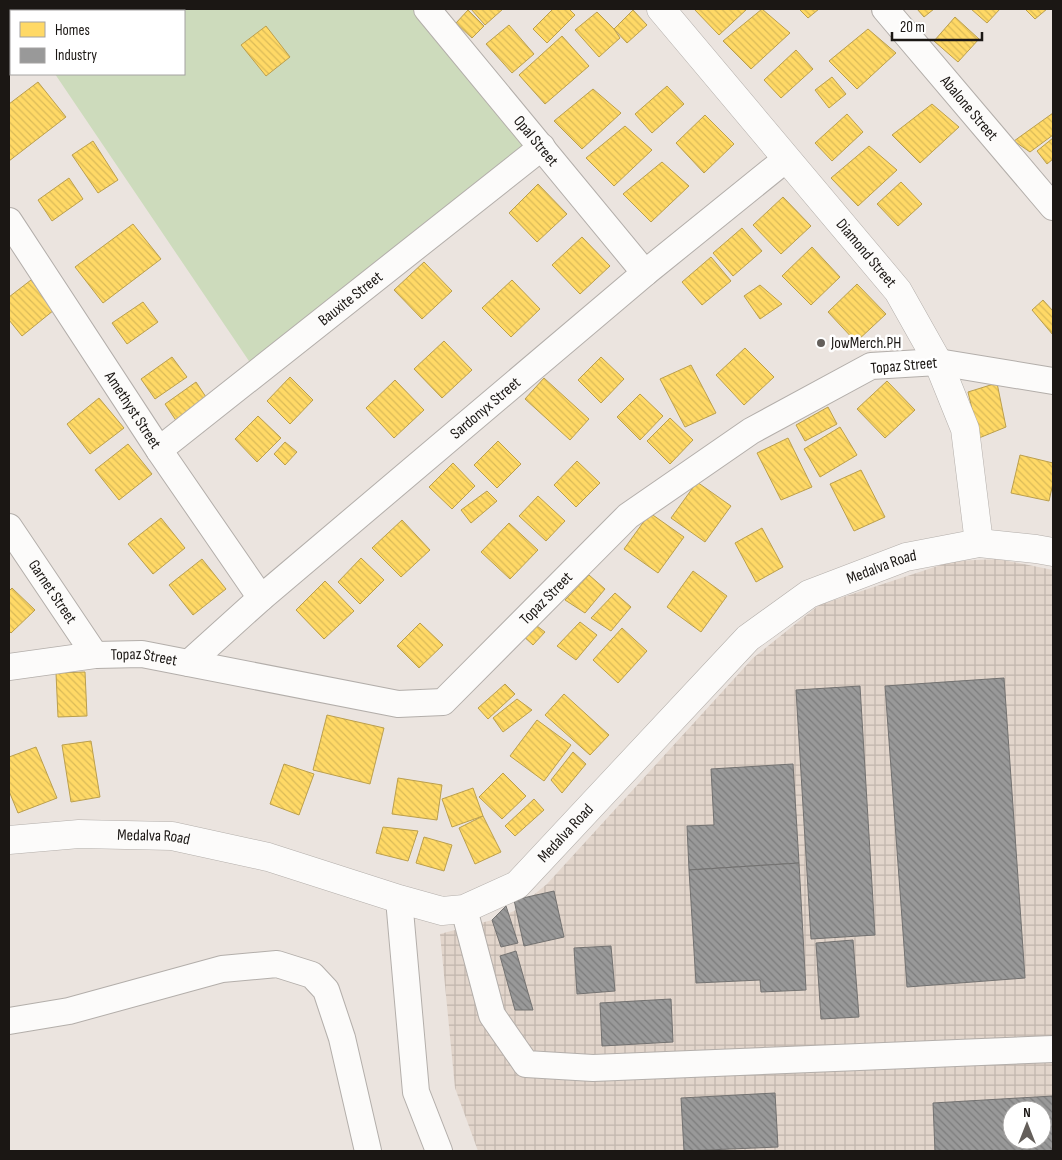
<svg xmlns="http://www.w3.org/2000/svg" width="1062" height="1160" font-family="'Sofia Sans Condensed',sans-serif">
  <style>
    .industrial { fill: url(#industrial-grid); fill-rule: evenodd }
    .green { fill: #cddbbc }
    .homes { fill: url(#homes-back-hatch); stroke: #bb9f4d }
    .industry { fill: url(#industry-back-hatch); stroke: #737271; fill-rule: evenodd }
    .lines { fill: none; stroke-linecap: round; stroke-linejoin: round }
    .street-casing { stroke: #b3aeaa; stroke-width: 28 }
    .secondary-casing { stroke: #b3aeaa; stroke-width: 29 }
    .street { stroke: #fcfbfa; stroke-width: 26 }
    .secondary { stroke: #fcfbfa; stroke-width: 28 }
    .poi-dot { fill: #645f5b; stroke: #fff; stroke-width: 2 }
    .labels { text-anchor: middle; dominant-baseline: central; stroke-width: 5; stroke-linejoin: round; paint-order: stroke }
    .street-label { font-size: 16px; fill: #1b1714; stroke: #fff }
    .poi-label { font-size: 16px; fill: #1b1714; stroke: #fff; text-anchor: start }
  </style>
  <defs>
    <pattern id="industrial-grid" width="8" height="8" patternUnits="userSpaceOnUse" patternTransform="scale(1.25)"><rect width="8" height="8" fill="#e2d5cb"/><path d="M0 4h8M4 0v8" fill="none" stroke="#c1b6ad"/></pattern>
    <pattern id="homes-back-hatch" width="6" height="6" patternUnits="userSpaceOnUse" patternTransform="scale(1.25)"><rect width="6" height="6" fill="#ffd966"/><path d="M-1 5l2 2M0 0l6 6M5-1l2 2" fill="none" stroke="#daba58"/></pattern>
    <pattern id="industry-back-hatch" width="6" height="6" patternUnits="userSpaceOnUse" patternTransform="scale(1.25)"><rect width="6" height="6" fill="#999"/><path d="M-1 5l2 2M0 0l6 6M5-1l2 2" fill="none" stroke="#7c7c7c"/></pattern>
  </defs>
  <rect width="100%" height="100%" fill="#ebe4df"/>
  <path class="industrial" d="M998 559 1053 570V1151H478L455 1088 440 934 492 920 514 911 547 884 753 658 819 605 953 561ZM1012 1110H1042V1140H1012Z"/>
  <polygon class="green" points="48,9 414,9 527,143 251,364 55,74 184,74 184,11 45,11"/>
  <g class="homes">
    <polygon points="471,9 503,9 485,25"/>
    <polygon points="553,9 569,9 575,15 547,43 533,29"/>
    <polygon points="694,9 747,9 719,35"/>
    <polygon points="762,9 790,33 751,69 723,41"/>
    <polygon points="799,9 819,9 808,18"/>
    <polygon points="917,9 934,9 924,17"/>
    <polygon points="971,9 1000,9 987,23"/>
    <polygon points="1025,9 1047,9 1035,19"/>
    <polygon points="468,10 484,26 472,38 456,23"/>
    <polygon points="633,10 647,25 627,43 614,29"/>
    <polygon points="597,12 614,29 620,38 599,57 575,30"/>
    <polygon points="955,17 979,39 958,62 934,41"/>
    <polygon points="509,25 534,54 512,73 486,44"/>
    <polygon points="266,26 290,57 266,76 241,45"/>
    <polygon points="868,29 896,53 857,89 829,61"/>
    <polygon points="562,36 589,66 545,104 519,75"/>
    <polygon points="796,50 813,69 781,98 764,80"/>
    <polygon points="832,77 846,94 829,108 815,90"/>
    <polygon points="38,82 66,117 9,161 9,104"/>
    <polygon points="667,86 684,104 652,133 635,114"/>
    <polygon points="593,89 621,113 582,149 554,121"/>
    <polygon points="932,104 959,127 920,163 892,135"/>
    <polygon points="1053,113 1053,135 1030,152 1014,141"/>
    <polygon points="847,114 863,132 832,161 815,143"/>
    <polygon points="705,115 734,144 704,173 676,143"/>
    <polygon points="625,126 652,150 614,186 586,158"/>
    <polygon points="1053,138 1053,159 1047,164 1037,151"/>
    <polygon points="93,141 118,180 98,193 72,155"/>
    <polygon points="869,146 897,170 858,206 831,178"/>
    <polygon points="662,162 689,186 651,222 623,194"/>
    <polygon points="69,178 83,199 52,221 38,200"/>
    <polygon points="901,182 922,204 898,226 877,204"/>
    <polygon points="538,184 567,214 537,242 509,213"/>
    <polygon points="783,197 811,226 781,254 753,225"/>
    <polygon points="133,224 161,259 103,303 75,267"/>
    <polygon points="742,228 762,251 733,276 713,253"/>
    <polygon points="582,237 610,266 580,294 552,265"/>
    <polygon points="812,247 840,277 811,305 782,276"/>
    <polygon points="711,257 731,281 702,305 682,282"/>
    <polygon points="424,262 452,291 422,319 394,290"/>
    <polygon points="31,280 54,310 22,336 9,320 9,297"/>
    <polygon points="512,280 540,309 511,337 482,308"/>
    <polygon points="857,284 886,314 856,342 828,312"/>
    <polygon points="760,285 782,304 760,319 744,296"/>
    <polygon points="1043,300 1053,311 1053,335 1032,310"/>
    <polygon points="143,302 158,322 127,344 112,323"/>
    <polygon points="444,341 472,370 442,398 414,369"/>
    <polygon points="745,348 774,377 744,405 716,375"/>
    <polygon points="172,357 187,377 155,399 141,379"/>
    <polygon points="601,357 624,379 601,403 578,380"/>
    <polygon points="691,365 716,413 685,427 660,379"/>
    <polygon points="290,377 313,400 290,424 267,401"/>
    <polygon points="544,378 589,419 570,440 525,399"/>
    <polygon points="395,380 424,410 394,438 366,408"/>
    <polygon points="887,381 915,410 885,438 857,409"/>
    <polygon points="196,382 210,403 179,425 165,404"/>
    <polygon points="997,383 1006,427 979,438 968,392"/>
    <polygon points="640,394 663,416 640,440 617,417"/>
    <polygon points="99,398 124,428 90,454 67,424"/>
    <polygon points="828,407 837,424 805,441 796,425"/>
    <polygon points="258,416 281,438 257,462 235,439"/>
    <polygon points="670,418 693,440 670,464 647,441"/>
    <polygon points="840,427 857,455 820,477 804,449"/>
    <polygon points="788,438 812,487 781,500 757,453"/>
    <polygon points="498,441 521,464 497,488 474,465"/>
    <polygon points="285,442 297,452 285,465 274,454"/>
    <polygon points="128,444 152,474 119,500 95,470"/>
    <polygon points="1020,455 1053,463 1053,483 1049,501 1011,493"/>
    <polygon points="577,461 600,483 576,507 554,485"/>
    <polygon points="453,463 475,486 452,509 429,487"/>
    <polygon points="861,470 885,517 854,531 830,484"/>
    <polygon points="697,482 731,506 705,542 671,518"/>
    <polygon points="487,491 497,501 471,523 461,510"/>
    <polygon points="538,496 565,521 546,541 519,516"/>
    <polygon points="650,513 684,537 658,573 624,549"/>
    <polygon points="161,518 185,548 153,574 128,544"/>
    <polygon points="402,520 430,550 401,577 372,548"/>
    <polygon points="509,523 538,550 510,579 481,552"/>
    <polygon points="762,528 783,567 756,582 735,543"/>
    <polygon points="361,558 384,580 360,604 338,582"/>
    <polygon points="202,559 226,589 193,615 169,585"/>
    <polygon points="693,571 727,596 701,632 667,607"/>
    <polygon points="589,575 605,589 585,613 565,600"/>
    <polygon points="325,581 354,611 324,639 296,610"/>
    <polygon points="12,588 35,610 11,633 9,631 9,591"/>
    <polygon points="615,593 631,607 611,631 591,618"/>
    <polygon points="580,622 597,635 576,660 557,646"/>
    <polygon points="420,623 443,645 419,668 397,646"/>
    <polygon points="533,623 545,632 533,645 521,634"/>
    <polygon points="622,628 647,651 618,683 593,660"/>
    <polygon points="85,672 87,716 58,717 56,673"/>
    <polygon points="505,684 515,694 488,719 478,708"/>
    <polygon points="564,694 609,735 590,755 545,715"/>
    <polygon points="517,699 532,710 503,732 493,718"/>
    <polygon points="327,715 384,728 370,784 313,770"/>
    <polygon points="537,720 571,745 544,781 510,756"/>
    <polygon points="91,741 100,797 71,802 62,745"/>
    <polygon points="36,747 57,798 18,813 9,791 9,757"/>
    <polygon points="573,752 586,764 562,793 551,780"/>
    <polygon points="284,764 314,774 299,815 270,804"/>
    <polygon points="503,773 526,796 502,819 479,797"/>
    <polygon points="398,778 442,785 437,820 392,814"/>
    <polygon points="473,788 483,816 452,827 442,799"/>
    <polygon points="534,799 544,810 515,836 505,826"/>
    <polygon points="483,816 501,852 475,864 459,828"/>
    <polygon points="383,827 418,831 408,861 376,853"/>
    <polygon points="424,837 452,845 444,871 416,863"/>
  </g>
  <g class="industry">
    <polygon points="1004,678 1025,978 907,987 885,686"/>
    <polygon points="860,686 875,935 811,939 796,690"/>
    <polygon points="793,764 799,863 689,870 687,826 714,825 711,769"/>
    <polygon points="799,863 806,990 761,992 760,980 696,983 689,870"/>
    <polygon points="554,891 564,937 524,946 514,900"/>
    <polygon points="506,906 518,943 501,947 492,920"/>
    <polygon points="853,940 859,1017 821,1019 816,943"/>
    <polygon points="611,946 615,991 577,994 574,948"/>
    <polygon points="516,951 533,1010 515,1010 500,956"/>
    <polygon points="671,999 673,1042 602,1046 600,1003"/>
    <polygon points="775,1093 778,1147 684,1151 681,1098"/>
    <path d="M1053 1096V1151H935L933 1103ZM1012 1110H1042V1140H1012Z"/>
  </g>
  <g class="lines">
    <g class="street-casing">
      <g id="street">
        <path id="s1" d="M427 9 645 273"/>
        <path id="s2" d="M885 9 1053 207"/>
        <polyline points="12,11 15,9"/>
        <path id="s3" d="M9 221 159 450 261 598"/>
        <path id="s4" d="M159 450 542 147"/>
        <path id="s5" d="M9 527 95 655"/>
        <path id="s6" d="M189 663 261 598 645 273 786 159"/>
        <path id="s7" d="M9 667 95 655 142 654 398 704 443 702 628 516 751 431 871 366 938 362 1053 381"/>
        <polyline points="399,899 416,1092 439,1151"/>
        <polyline points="464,909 492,1015 526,1064 593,1068 1053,1049"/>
        <polyline points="9,1021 69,1011 222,969 277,964 312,975 326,990 342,1038 368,1151"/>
      </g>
    </g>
    <g class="secondary-casing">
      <g id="secondary">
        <path id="s8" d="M661 9 898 291 938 362 965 429 979 543"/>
        <path id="s9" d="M9 840 79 834 172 836 268 857 399 899 442 911 464 909 517 885 748 638 809 594 906 557 979 543 1036 549 1053 552"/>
      </g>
    </g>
    <use href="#street" class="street"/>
    <use href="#secondary" class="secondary"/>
  </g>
  <circle class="poi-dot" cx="821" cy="343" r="5"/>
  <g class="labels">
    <g class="street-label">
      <text stroke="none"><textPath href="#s2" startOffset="130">Abalone Street</textPath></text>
      <text stroke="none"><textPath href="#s1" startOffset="171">Opal Street</textPath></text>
      <text stroke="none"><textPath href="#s8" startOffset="319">Diamond Street</textPath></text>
      <text stroke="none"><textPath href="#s4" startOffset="244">Bauxite Street</textPath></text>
      <text transform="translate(904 366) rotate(-5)">Topaz Street</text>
      <text stroke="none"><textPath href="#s6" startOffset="391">Sardonyx Street</textPath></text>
      <text stroke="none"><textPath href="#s3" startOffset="226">Amethyst Street</textPath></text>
      <text stroke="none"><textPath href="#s9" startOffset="1015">Medalva Road</textPath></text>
      <text stroke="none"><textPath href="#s5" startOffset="78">Garnet Street</textPath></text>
      <text stroke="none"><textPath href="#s7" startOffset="586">Topaz Street</textPath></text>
      <text stroke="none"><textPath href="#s7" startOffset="136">Topaz Street</textPath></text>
      <text stroke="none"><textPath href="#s9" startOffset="595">Medalva Road</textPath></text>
      <text stroke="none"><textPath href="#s9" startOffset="145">Medalva Road</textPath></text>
    </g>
    <g class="poi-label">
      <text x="831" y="343">JowMerch.PH</text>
    </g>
  </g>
  <rect width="1062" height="1160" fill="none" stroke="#1b1714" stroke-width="20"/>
  <rect x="10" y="10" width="175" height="65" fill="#ffffff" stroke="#a4a2a1"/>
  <rect x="20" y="22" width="25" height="15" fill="#ffd966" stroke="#a4a2a1"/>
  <text x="55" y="35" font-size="15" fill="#1b1714">Homes</text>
  <rect x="20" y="48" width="25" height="15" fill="#999999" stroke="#a4a2a1"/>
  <text x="55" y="60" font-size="15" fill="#1b1714">Industry</text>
  <g transform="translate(1027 1125)"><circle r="24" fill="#ffffff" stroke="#a4a2a1"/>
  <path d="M0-4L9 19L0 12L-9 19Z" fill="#645f5b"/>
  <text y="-8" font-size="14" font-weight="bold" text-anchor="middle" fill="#1b1714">N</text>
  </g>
  <path d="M892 32v8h90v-8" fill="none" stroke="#1b1714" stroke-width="2.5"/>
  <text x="900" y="32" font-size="15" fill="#1b1714" stroke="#ffffff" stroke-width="4" paint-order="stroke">20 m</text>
</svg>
